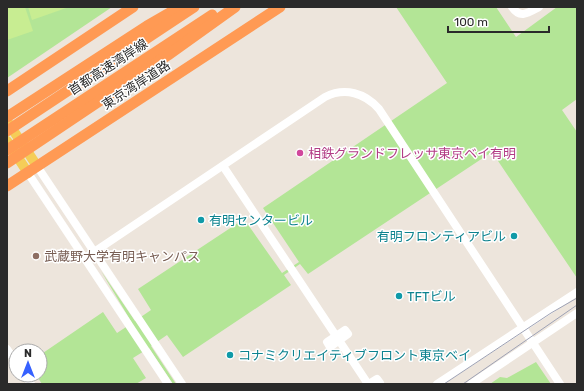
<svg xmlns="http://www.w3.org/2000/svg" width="584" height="391" font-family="Rubik,'Noto Sans JP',sans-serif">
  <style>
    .green { fill: #b3e596 }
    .pitch { fill: #c8ed92 }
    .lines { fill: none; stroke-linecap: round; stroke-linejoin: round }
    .minor { stroke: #fff; stroke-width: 8 }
    .major { stroke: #f5cd58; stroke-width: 10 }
    .highway { stroke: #ff9a54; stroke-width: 11 }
    .tram { stroke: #9ea2b5; stroke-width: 1 }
    .hotel-dot { fill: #d1479c; stroke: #fff; stroke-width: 1.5 }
    .culture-dot { fill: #0f9aa8; stroke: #fff; stroke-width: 1.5 }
    .education-dot { fill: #8d6e63; stroke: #fff; stroke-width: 1.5 }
    .labels { text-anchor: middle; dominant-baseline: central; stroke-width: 3; stroke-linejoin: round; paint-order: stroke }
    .street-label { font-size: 13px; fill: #2a2a2a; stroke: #fff }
    .hotel-label { font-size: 13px; fill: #b23c85; stroke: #fff; text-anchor: start }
    .culture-label { font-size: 13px; fill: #0d838f; stroke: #fff; text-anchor: start }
    .education-label { font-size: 13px; fill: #785e54; stroke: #fff; text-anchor: start }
  </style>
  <rect width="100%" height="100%" fill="#ede5dc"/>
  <g class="green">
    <polygon points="7,7 112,7 7,78"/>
    <polygon points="396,7 496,7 516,37 557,7 577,7 577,99 562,110 577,132 577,278 492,152 308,274 300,264 284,275 291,285 183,357 167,335 151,346 176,384 173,384 149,348 133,358 146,378 136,384 42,384 36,375 40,375 40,355 103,312 117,333 132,323 101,271 135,321 151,310 138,289 244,219 282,273 299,262 263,208 447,83"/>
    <polygon points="536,362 551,384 490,384 500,377 507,378"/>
  </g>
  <g class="pitch">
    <polygon points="7,7 25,7 33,31 7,40"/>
    <polygon points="28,7 69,7 32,20"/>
  </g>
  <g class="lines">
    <g class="minor">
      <path d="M512 7C520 19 528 13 539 7"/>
      <polyline points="37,166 182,384"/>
      <polyline points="223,166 368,384"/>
      <polyline points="28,173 168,384"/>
      <path d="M85 258 325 97C345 87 365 93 379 109L560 384"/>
      <polygon points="345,330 348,334 330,347 327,342"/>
      <polyline points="7,349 16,362"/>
      <polyline points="25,375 31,384"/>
      <polyline points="369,384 377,379 380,383 378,384"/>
      <polyline points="437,384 577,292"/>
      <polyline points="471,384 577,313"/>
    </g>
    <g class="major">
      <polyline points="7,121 37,166"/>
      <polyline points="7,141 28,173"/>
    </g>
    <g class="highway">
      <polyline points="7,91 133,7"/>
      <polyline points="7,117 147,26 180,7"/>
      <polyline points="7,131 194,7"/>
      <polyline points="7,150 212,15"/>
      <polyline points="7,163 168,55 235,7"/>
      <polyline points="7,186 280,7"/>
    </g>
    <g class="tram">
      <polyline points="444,384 551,313 577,298"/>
      <polyline points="463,384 577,305"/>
    </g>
  </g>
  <circle class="hotel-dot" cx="300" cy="153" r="4"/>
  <g class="culture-dot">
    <circle cx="201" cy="220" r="4"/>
    <circle cx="514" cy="236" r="4"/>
    <circle cx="399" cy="296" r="4"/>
    <circle cx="230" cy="355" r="4"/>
  </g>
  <circle class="education-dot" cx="36" cy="256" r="4"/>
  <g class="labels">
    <g class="street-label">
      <text transform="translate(108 67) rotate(-33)">首都高速湾岸線</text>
      <text transform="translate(136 85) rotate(-33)">東京湾岸道路</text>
    </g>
    <g class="hotel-label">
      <text x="308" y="153">相鉄グランドフレッサ東京ベイ有明</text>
    </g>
    <g class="culture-label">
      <text x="209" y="220">有明センタービル</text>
      <text x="506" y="236" text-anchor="end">有明フロンティアビル</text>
      <text x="407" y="296">TFTビル</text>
      <text x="238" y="355">コナミクリエイティブフロント東京ベイ</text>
    </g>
    <g class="education-label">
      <text x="44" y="256">武蔵野大学有明キャンパス</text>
    </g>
  </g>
  <rect width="584" height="391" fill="none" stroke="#2a2a2a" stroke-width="16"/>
  <g transform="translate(28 363)"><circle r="19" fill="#ffffff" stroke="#aaaaaa"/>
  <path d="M0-3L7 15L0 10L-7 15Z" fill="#3661ff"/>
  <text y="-6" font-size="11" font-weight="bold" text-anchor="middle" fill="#2a2a2a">N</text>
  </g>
  <path d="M448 26v6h101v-6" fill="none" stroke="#2a2a2a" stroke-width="2"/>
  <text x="454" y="26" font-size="12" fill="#2a2a2a" stroke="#ffffff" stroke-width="3" paint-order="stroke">100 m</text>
</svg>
